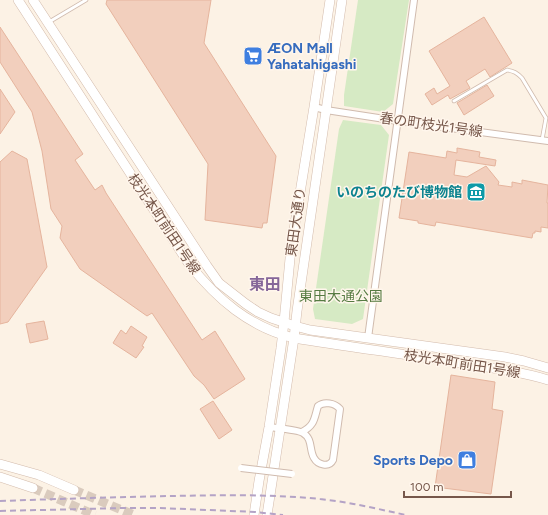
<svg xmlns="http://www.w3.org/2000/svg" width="548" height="515" font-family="Figtree,'Noto Sans JP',sans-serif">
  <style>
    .green { fill: #d6eac4 }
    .building { fill: #f2cfbd; stroke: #e5b49d }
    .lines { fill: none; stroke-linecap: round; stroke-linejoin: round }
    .secondary-tunnel { stroke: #dacbbe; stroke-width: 9; stroke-dasharray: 9 4.5; stroke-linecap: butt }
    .lane-casing { stroke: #d0bbae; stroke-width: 4.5 }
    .street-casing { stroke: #d0bbae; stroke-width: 8 }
    .secondary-casing { stroke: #d3bbac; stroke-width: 10 }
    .lane { stroke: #fff; stroke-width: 3 }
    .street { stroke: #fff; stroke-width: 6 }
    .secondary { stroke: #fff; stroke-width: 9 }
    .rail { stroke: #b4a3c6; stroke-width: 2; stroke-dasharray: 6 4; stroke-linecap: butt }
    .street-bridge-casing { stroke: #d0bbae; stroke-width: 8; stroke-linecap: butt }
    .street-bridge { stroke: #fff; stroke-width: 6 }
    .labels { text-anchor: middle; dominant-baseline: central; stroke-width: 3; stroke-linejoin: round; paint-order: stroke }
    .shop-label { font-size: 14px; font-weight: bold; fill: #366cbe; stroke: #fff6ec; text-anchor: start }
    .street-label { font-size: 14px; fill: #76574a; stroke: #fff6ec }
    .culture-label { font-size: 14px; font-weight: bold; fill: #0d838f; stroke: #fff6ec; text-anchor: end }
    .park-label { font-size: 14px; fill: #567b42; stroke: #fff6ec }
    .quarter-label { font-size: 16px; font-weight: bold; fill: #856699; stroke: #fff6ec }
  </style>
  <rect width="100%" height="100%" fill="#fcf2e5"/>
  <g class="green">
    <polygon points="358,0 409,0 393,104 383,112 344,106 344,95"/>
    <polygon points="343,120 381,125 389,135 363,319 352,324 315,319 313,309 339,129"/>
  </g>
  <g class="building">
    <polygon points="107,0 211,0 204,43 276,156 267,223 263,223 262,228 205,220 208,164 106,4"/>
    <polygon points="484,17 512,63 490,77 485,69 466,81 470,88 450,99 448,95 432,105 425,94 434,88 437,94 450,86 429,51"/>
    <polygon points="0,27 83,154 75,160 95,190 102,185 106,193 202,340 215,331 245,379 214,399 204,385 194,376 152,313 147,316 80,269 60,238 62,226 51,209 42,151 32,112 0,62"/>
    <polygon points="487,85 494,96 464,115 457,103"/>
    <polygon points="0,89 15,112 0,134"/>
    <polygon points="457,148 480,152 479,157 496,160 495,166 456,160 454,175 467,177 486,166 499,182 498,185 512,187 512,182 522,184 522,180 548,185 547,203 548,203 548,228 541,227 541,232 535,231 535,233 533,233 532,238 436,222 435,226 418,223 418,221 399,218 409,152 446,158 447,151 457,153"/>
    <polygon points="12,151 27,159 47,267 8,322 0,324 0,162"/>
    <polygon points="44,321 48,339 30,343 26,324"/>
    <polygon points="131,326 147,337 142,346 144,347 136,358 113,343 121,330 126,334"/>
    <polygon points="451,375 495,382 492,409 503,411 491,494 435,487"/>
    <polygon points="213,401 232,430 219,439 200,409"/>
  </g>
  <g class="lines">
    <g class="secondary-tunnel">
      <polyline points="33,488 95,515"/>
      <polyline points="74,490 134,515"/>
    </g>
    <g class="lane-casing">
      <g id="lane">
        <polyline points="49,22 86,0"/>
        <path d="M454 101 507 70C514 71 517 73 522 78L546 118 542 140"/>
      </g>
    </g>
    <g class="street-casing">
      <g id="street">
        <polyline points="314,107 326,110 398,121 548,141"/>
        <polyline points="368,338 414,0"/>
        <path d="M269 427C276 428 299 430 303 433 313 439 309 450 314 458 318 465 329 468 333 460L340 409C335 403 324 401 318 406 314 419 315 425 302 432"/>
      </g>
    </g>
    <g class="secondary-casing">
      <g id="secondary">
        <path d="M18 0 189 264C217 299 249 327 294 338 349 347 405 354 461 363 490 368 520 371 548 380"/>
        <polyline points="33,0 207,266 219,283 246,304 258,312 271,318 295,326 310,330 505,357 524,361 548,368"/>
        <polyline points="0,464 39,475 74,490"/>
        <polyline points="0,477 33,488"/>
        <polyline points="254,515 259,481 269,427 281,348 284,322 291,248 314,107 330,0"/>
        <polyline points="267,515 294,338 297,311 342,0"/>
      </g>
    </g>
    <use href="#lane" class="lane"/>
    <use href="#street" class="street"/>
    <use href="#secondary" class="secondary"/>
    <g class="rail">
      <path d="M0 501C57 499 115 497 172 496 221 495 271 494 320 499 349 502 378 509 406 515"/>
      <polyline points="0,511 123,508 160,508 255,512 283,515"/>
    </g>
    <g class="street-bridge-casing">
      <polyline id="street-bridge" points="241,468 292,474"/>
    </g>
    <use href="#street-bridge" class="street-bridge"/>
  </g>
  <defs>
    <g id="supermarket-square" transform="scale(1)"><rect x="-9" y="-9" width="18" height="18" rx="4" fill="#3f7fe0" stroke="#fff6ec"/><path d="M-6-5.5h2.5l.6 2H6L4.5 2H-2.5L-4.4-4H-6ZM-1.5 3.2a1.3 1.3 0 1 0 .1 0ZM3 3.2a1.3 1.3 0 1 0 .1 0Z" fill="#fff"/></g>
    <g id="museum-square" transform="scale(1)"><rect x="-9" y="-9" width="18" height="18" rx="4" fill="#0f9aa8" stroke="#fff6ec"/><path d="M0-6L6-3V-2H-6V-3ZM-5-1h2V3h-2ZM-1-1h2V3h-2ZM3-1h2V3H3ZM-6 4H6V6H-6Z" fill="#fff"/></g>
    <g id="shop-square" transform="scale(1)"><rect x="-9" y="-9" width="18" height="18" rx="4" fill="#3f7fe0" stroke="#fff6ec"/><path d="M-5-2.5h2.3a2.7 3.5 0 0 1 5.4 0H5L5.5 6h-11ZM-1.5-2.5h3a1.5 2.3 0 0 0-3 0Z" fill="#fff"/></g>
  </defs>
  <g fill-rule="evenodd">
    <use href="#supermarket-square" x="253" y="56"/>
    <use href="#museum-square" x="476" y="192"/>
    <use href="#shop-square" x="467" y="460"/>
  </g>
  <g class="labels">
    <g class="shop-label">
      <text x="267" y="48">ÆON Mall<tspan x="267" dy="16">Yahatahigashi</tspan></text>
      <text x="453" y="460" text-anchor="end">Sports Depo</text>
    </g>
    <g class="street-label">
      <text transform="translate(431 125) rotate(8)">春の町枝光1号線</text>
      <text transform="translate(296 222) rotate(-82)">東田大通り</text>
      <text transform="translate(164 224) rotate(56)">枝光本町前田1号線</text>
      <text transform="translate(462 364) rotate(9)">枝光本町前田1号線</text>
    </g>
    <g class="culture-label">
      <text x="462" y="192">いのちのたび博物館</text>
    </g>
    <g class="park-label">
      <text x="341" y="296">東田大通公園</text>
    </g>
    <g class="quarter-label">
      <text x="265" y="284">東田</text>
    </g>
  </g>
  <path d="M404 491v6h107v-6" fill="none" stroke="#76574a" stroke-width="2"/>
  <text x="410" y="491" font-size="12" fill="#76574a" stroke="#fff6ec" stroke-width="3" paint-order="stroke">100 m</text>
</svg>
